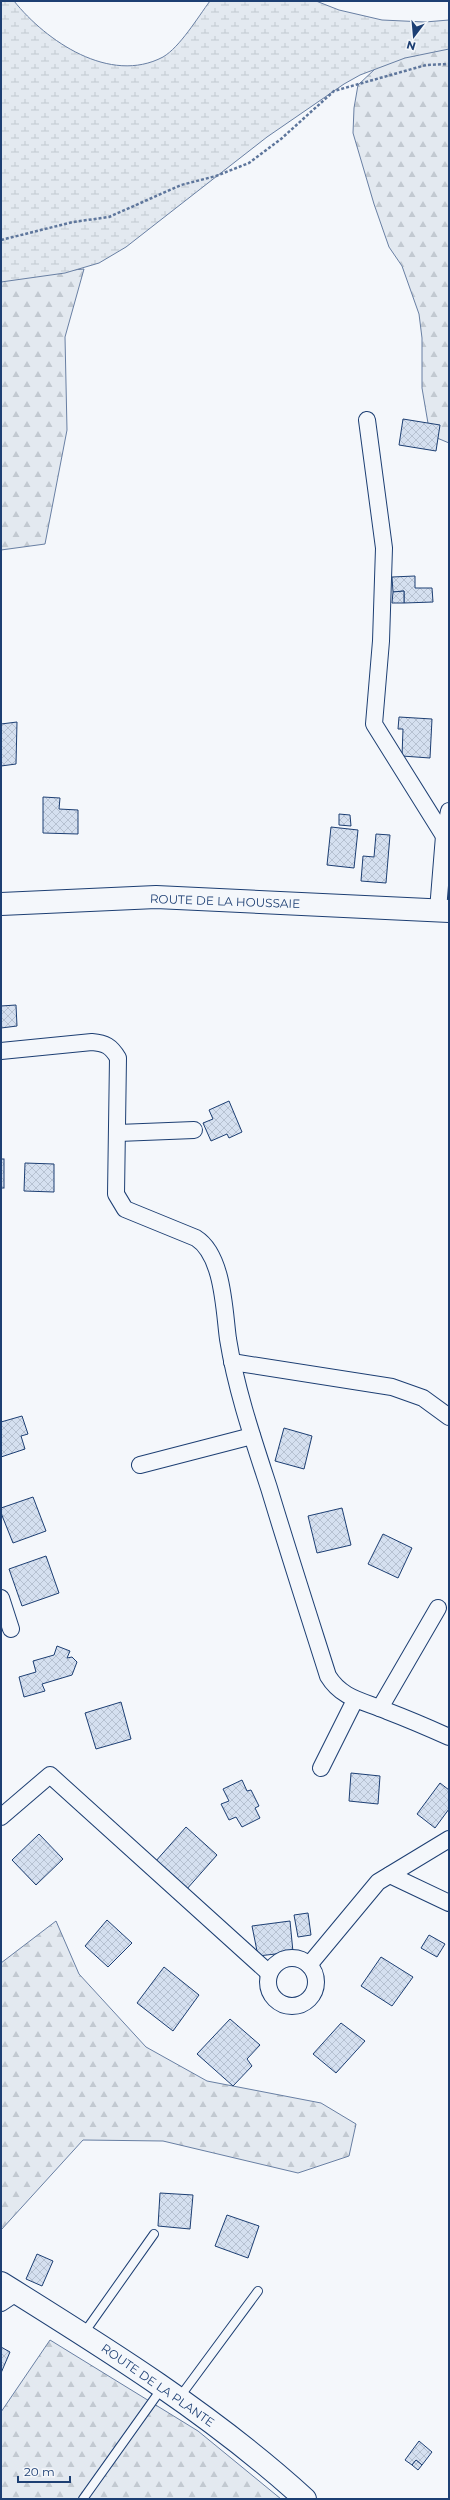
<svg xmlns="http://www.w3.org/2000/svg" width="450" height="2500" font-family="Montserrat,sans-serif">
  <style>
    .forest { fill: url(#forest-firs); stroke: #687fa3 }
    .wetland { fill: url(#wetland-marsh); stroke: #687fa3 }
    .building { fill: url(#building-cross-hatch); stroke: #1d3f73 }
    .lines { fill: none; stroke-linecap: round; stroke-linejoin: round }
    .lane-casing { stroke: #1d3f73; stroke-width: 10 }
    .street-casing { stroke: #1d3f73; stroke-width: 18 }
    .secondary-casing { stroke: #1d3f73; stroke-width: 24 }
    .primary-casing { stroke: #1d3f73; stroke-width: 24 }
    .path { stroke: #5e769c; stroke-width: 2.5; stroke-dasharray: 3 2; stroke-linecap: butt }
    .lane { stroke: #f4f7fb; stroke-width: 8 }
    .street { stroke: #f4f7fb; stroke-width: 16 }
    .secondary { stroke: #f4f7fb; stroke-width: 22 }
    .primary { stroke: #f4f7fb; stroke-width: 22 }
    .labels { text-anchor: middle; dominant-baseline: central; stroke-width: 3; stroke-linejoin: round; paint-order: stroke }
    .street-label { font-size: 12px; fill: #1d3f73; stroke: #f4f7fb }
  </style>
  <defs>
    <pattern id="forest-firs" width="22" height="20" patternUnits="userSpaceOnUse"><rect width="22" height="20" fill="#e3e9f0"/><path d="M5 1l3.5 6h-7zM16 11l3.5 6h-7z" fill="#c2c9d1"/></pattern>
    <pattern id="wetland-marsh" width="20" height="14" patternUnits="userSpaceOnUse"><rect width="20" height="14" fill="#e3e9f0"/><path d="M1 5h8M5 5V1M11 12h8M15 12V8" fill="none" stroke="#c2c9d1"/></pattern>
    <pattern id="building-cross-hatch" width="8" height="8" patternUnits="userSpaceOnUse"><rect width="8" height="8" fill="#d5e0f0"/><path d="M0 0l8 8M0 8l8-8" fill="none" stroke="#b6c1d1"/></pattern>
  </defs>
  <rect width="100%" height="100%" fill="#f4f7fb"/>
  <g class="forest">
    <polygon points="449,43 449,443 430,435 422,388 422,338 419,314 402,266 389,247 374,204 353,133 354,108 358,85 393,52"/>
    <polygon points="84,269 65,337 67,430 45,544 1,550 1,276"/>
    <polygon points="56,1921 79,1974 146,2047 207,2081 321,2103 356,2124 349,2156 298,2173 163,2141 83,2140 1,2230 1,1963"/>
    <polygon points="50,2340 198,2431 281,2499 1,2499 1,2412"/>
  </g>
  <path class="wetland" d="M1 1H14C46 41 110 85 163 57 180 47 198 17 210 1H316L339 10 382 20 425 22 449 20V49L405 58 360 75 344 84 267 137 126 247 99 263 65 273 1 282Z"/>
  <g class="building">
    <polygon points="403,419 440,425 436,451 399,445"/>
    <polygon points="415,576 415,588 432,588 433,602 404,603 404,591 393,592 392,577"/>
    <polygon points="404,591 404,603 392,603 393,592"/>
    <polygon points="399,717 432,719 430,758 402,756 403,729 398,729"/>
    <polygon points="17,722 16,764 1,766 1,724"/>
    <polygon points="43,797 60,798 59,809 78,810 78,834 43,833"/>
    <polygon points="339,814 350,815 351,826 339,825"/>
    <polygon points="331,827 358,830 354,868 327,865"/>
    <polygon points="376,834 390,835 386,883 361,881 363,856 374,857"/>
    <polygon points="16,1005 17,1026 1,1028 1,1031 1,1006"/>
    <polygon points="229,1101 242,1132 229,1138 227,1134 211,1141 203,1123 213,1119 209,1110"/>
    <rect x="1" y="1159" width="3" height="29"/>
    <polygon points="25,1163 54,1164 54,1192 24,1191"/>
    <polygon points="22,1416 28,1434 21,1436 25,1449 1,1457 1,1422"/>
    <polygon points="284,1428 312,1436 304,1469 275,1461"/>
    <polygon points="33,1497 46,1531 13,1543 1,1513 1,1508"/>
    <polygon points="342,1508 351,1545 317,1553 308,1516"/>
    <polygon points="383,1534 412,1548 398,1578 368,1564"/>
    <polygon points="46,1556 59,1593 22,1606 9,1569"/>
    <polygon points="57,1646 70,1651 67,1658 72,1657 77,1662 72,1675 42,1684 45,1691 24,1697 19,1677 36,1672 33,1661 54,1655"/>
    <polygon points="121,1702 131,1739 96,1749 85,1713"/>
    <polygon points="351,1773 380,1776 378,1804 349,1801"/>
    <polygon points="242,1780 247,1791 251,1790 259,1806 255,1808 260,1818 242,1827 236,1817 229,1820 221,1804 229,1801 223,1789"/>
    <polygon points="440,1783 449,1790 449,1809 435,1828 417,1814"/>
    <polygon points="186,1827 217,1855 186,1890 155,1862"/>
    <polygon points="39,1834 63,1859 36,1885 12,1860"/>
    <polygon points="308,1913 311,1935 298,1937 294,1915"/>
    <polygon points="107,1920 132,1943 108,1967 85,1946"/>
    <polygon points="290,1921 293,1952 258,1956 252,1926"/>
    <polygon points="429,1935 445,1944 437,1957 421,1948"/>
    <polygon points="381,1957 413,1977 392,2006 361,1986"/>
    <polygon points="164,1967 199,1995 173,2031 137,2003"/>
    <polygon points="230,2019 260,2045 247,2059 252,2066 233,2086 197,2054"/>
    <polygon points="341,2023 365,2041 336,2073 313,2054"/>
    <polygon points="160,2193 193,2195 190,2229 158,2226"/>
    <polygon points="227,2215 259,2226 248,2258 215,2246"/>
    <polygon points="37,2254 53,2261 42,2286 26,2279"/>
    <polygon points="1,2347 10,2352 1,2373"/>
    <polygon points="419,2441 432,2452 422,2465 416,2460 412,2465 405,2460"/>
    <polygon points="416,2460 422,2465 418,2470 412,2465"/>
  </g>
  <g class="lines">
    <g class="lane-casing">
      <g id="lane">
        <polyline points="84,2333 154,2234"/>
        <polyline points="179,2398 258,2291"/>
        <polyline points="83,2499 162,2388"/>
      </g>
    </g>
    <g class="street-casing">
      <g id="street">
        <polyline points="367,420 384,548 381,641 374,724 444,836"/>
        <polyline points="438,910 444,836 449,811"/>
        <path d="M1 1051 92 1042C105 1043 111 1046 118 1058L116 1194 125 1209 196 1238C223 1255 224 1309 228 1339 236 1389 253 1439 269 1488 288 1551 308 1613 328 1676 342 1699 364 1701 387 1711 408 1719 429 1728 449 1737"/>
        <polyline points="118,1133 194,1130"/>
        <polyline points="232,1362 392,1387 423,1398 449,1417"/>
        <polyline points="140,1465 252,1436"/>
        <polyline points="1,1598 11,1629"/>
        <polyline points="380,1708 438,1608"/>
        <polyline points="321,1768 355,1700"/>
        <polyline points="1,1817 50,1775 269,1973"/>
        <polyline points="390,1875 449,1903"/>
        <circle cx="292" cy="1982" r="24"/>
        <polyline points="309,1965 378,1882 449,1839"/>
        <polyline points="1,2303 16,2293"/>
      </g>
    </g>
    <g class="secondary-casing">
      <path id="secondary" d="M1 2283C107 2349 213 2415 305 2499"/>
    </g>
    <g class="primary-casing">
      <polyline id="primary" points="1,904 156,897 449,911"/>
    </g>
    <polyline class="path" points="1,240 73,222 109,217 181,185 216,176 249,163 281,139 334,91 426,65 449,64"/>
    <use href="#lane" class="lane"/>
    <use href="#street" class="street"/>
    <use href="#secondary" class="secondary"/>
    <use href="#primary" class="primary"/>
  </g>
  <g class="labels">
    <g class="street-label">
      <text transform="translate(225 901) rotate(2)">ROUTE DE LA HOUSSAIE</text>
      <text transform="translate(158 2385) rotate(35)">ROUTE DE LA PLANTE</text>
    </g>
  </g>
  <rect width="450" height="2500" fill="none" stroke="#1d3f73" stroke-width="4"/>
  <g transform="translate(414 36) rotate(196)" stroke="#f4f7fb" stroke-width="3" paint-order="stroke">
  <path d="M0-3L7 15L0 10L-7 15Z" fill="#1d3f73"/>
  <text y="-6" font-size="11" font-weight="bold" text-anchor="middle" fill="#1d3f73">N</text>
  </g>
  <path d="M18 2476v6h52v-6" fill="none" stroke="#1d3f73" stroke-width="2"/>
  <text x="24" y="2476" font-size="12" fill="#1d3f73" stroke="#f4f7fb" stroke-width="3" paint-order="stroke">20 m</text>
</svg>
